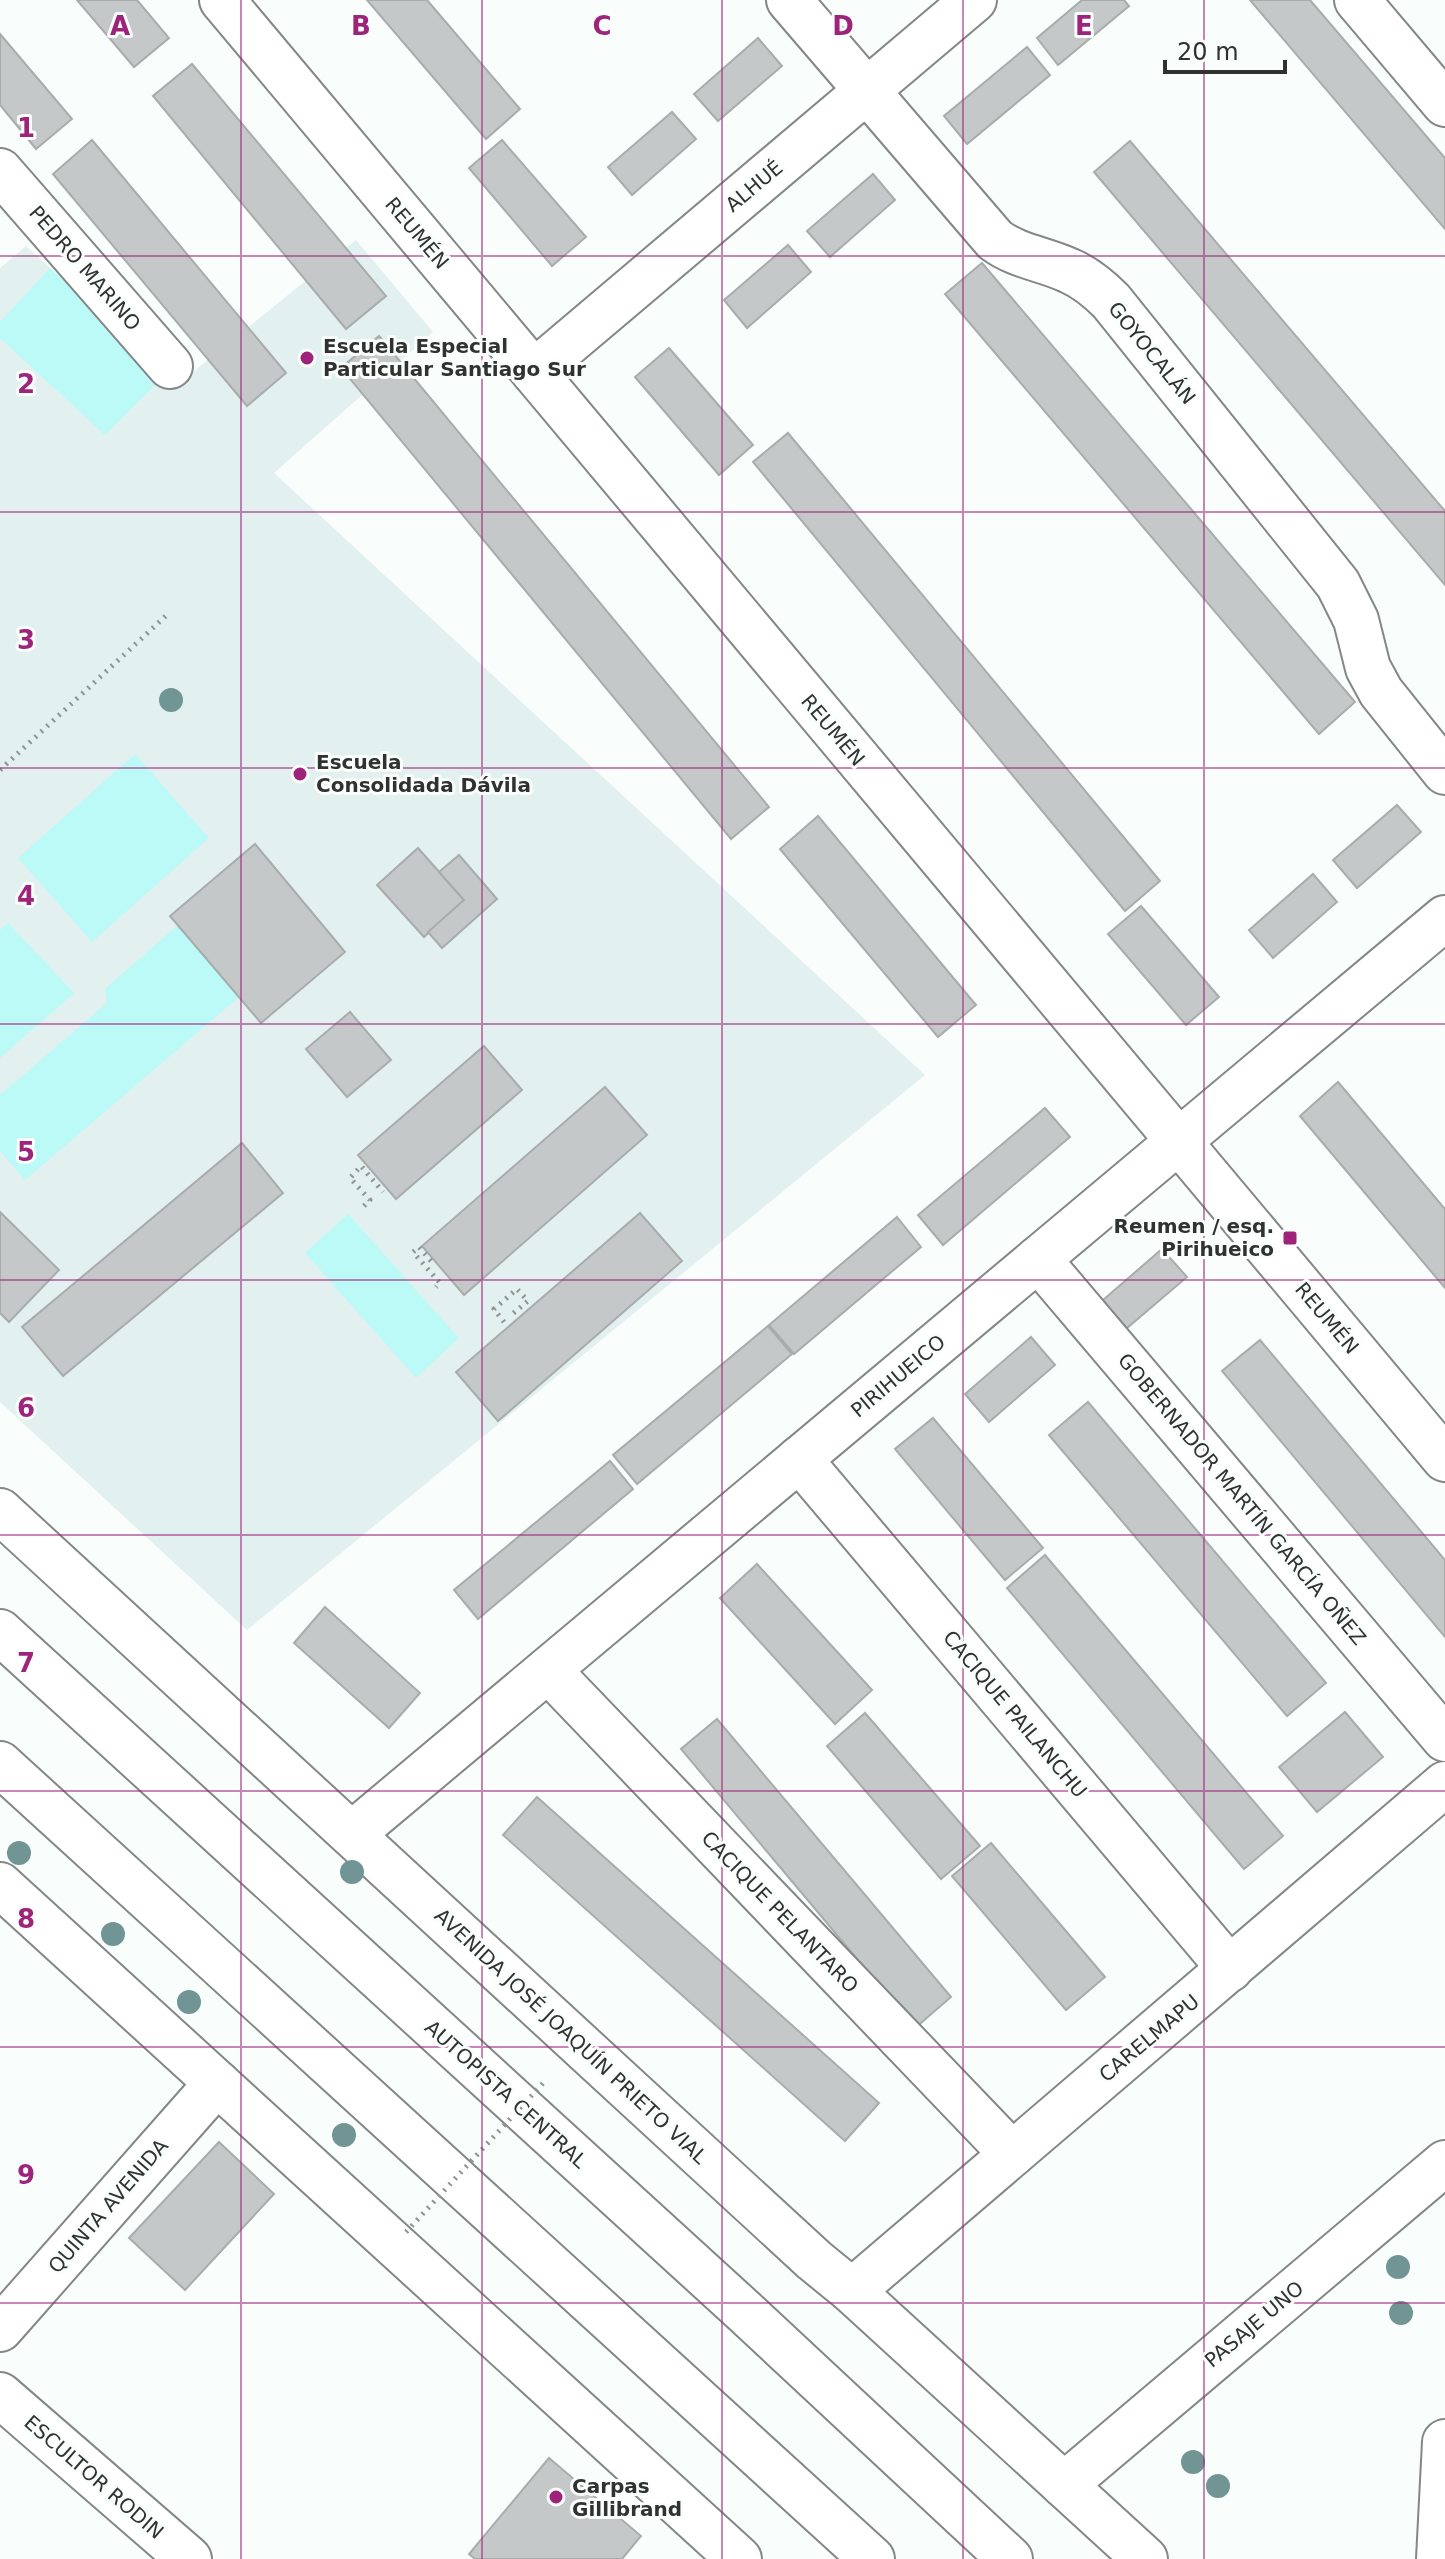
<svg xmlns="http://www.w3.org/2000/svg" width="1445" height="2559" font-family="'DejaVu Sans',sans-serif">
  <style>
    .built { fill: #e3f0f0 }
    .green { fill: #bcfaf7 }
    .building { fill: #c4c8c8; stroke: #a8acab; stroke-width: 2 }
    .lines { fill: none; stroke-linecap: round; stroke-linejoin: round }
    .minor-casing { stroke: #848787; stroke-width: 48 }
    .major-casing { stroke: #848787; stroke-width: 48 }
    .highway-casing { stroke: #848787; stroke-width: 48 }
    .path { stroke: #919493; stroke-width: 5; stroke-dasharray: 2 6; stroke-linecap: butt }
    .minor { stroke: #fff; stroke-width: 44 }
    .major { stroke: #fff; stroke-width: 44 }
    .highway { stroke: #fff; stroke-width: 44 }
    .path-bridge { stroke: #919493; stroke-width: 5; stroke-dasharray: 2 6; stroke-linecap: butt }
    .tree { fill: #719594 }
    .grid { fill: none; stroke: #9e237a; stroke-width: 2; stroke-opacity: 0.55 }
    .poi-dot { fill: #9e237a; stroke: #f9fdfc; stroke-width: 3 }
    .labels { text-anchor: middle; dominant-baseline: central; stroke-width: 6; stroke-linejoin: round; paint-order: stroke }
    .street-label { font-size: 20px; fill: #303131; stroke: #f9fdfc }
    .poi-label { font-size: 20px; font-weight: bold; fill: #303131; stroke: #f9fdfc; text-anchor: start }
    .grid-label { font-size: 26px; text-anchor: middle; font-weight: bold; fill: #9e237a; stroke: #f9fdfc; stroke-width: 6; stroke-linejoin: round; paint-order: stroke }
  </style>
  <rect width="100%" height="100%" fill="#f9fdfc"/>
  <polygon class="built" points="356,240 433,332 274,473 925,1075 247,1630 0,1402 0,268 26,246 178,384"/>
  <g class="green">
    <polygon points="50,268 165,375 105,435 0,338 0,322"/>
    <polygon points="135,754 209,838 92,942 18,858"/>
    <polygon points="8,923 74,993 0,1058 0,930"/>
    <polygon points="178,925 239,997 25,1180 0,1151 0,1095 107,1003 105,989"/>
    <polygon points="348,1214 459,1338 416,1378 305,1253"/>
  </g>
  <g class="building">
    <polygon points="77,0 137,0 169,38 134,67"/>
    <polygon points="367,0 427,0 520,109 486,139"/>
    <polygon points="1082,0 1124,0 1129,6 1058,65 1037,38"/>
    <polygon points="1250,0 1310,0 1445,158 1445,229"/>
    <polygon points="0,34 72,119 36,149 0,105"/>
    <polygon points="758,38 782,66 718,121 694,94"/>
    <polygon points="1027,47 1050,75 967,144 944,116"/>
    <polygon points="192,64 386,296 346,329 153,96"/>
    <polygon points="672,112 696,139 632,195 608,167"/>
    <polygon points="92,140 286,373 247,406 53,174"/>
    <polygon points="502,140 586,237 552,266 469,168"/>
    <polygon points="1130,141 1445,511 1445,585 1094,172"/>
    <polygon points="873,174 895,200 830,257 807,231"/>
    <polygon points="788,245 811,272 747,328 724,300"/>
    <polygon points="982,263 1355,702 1319,734 945,294"/>
    <polygon points="379,336 769,807 731,839 341,368"/>
    <polygon points="669,348 753,445 719,475 635,377"/>
    <polygon points="788,433 1160,881 1125,911 753,462"/>
    <polygon points="1397,805 1421,832 1357,888 1333,860"/>
    <polygon points="818,816 976,1005 938,1037 780,849"/>
    <polygon points="255,844 345,952 261,1023 170,916"/>
    <polygon points="418,848 464,900 424,937 377,885"/>
    <polygon points="459,855 497,899 442,948 428,932 464,900 439,872"/>
    <polygon points="1313,874 1337,902 1273,958 1249,930"/>
    <polygon points="1141,906 1219,997 1186,1025 1108,934"/>
    <polygon points="350,1012 391,1060 347,1097 306,1049"/>
    <polygon points="484,1046 522,1090 396,1199 358,1155"/>
    <polygon points="1338,1082 1445,1209 1445,1288 1300,1116"/>
    <polygon points="605,1087 647,1135 464,1295 422,1246"/>
    <polygon points="1045,1108 1070,1137 943,1245 918,1215"/>
    <polygon points="242,1143 283,1193 63,1376 22,1327"/>
    <polygon points="0,1212 59,1270 9,1322 0,1313"/>
    <polygon points="640,1213 682,1261 498,1421 456,1372"/>
    <polygon points="897,1217 921,1247 794,1354 769,1325"/>
    <polygon points="1162,1249 1187,1277 1120,1334 1096,1306"/>
    <polygon points="768,1326 792,1354 637,1484 613,1455"/>
    <polygon points="1031,1337 1055,1365 989,1422 965,1394"/>
    <polygon points="1260,1340 1445,1560 1445,1637 1222,1371"/>
    <polygon points="1088,1402 1326,1683 1287,1716 1049,1435"/>
    <polygon points="933,1418 1043,1548 1005,1580 895,1449"/>
    <polygon points="610,1461 633,1489 478,1619 454,1590"/>
    <polygon points="1045,1555 1283,1836 1244,1869 1007,1588"/>
    <polygon points="757,1564 872,1690 835,1724 720,1598"/>
    <polygon points="325,1607 420,1693 389,1728 294,1643"/>
    <polygon points="1345,1712 1383,1757 1317,1812 1279,1767"/>
    <polygon points="865,1713 980,1846 941,1879 827,1746"/>
    <polygon points="717,1719 951,1997 915,2028 681,1749"/>
    <polygon points="537,1797 879,2103 845,2141 503,1835"/>
    <polygon points="991,1843 1105,1977 1066,2010 952,1876"/>
    <polygon points="219,2142 274,2194 185,2290 129,2238"/>
    <polygon points="549,2458 641,2536 622,2559 475,2559 469,2554"/>
  </g>
  <g class="lines">
    <g class="minor-casing">
      <g id="minor">
        <polyline points="222,0 1445,1459"/>
        <path d="M789 0 995 240C1018 257 1045 259 1070 271 1086 278 1099 289 1111 301L1338 584 1356 620 1368 668 1381 692 1445 772"/>
        <polyline points="1357,0 1445,104"/>
        <polyline points="0,171 170,366"/>
        <polyline points="534,372 974,0"/>
        <polyline points="1038,1259 1445,1739"/>
        <polyline points="799,1459 1230,1969"/>
        <polyline points="548,1670 1012,2154"/>
        <polyline points="352,1834 1445,918"/>
        <polyline points="852,2291 1445,1784"/>
        <polyline points="0,2329 217,2083"/>
        <polyline points="0,2395 189,2559"/>
        <polyline points="1064,2485 1445,2163"/>
        <polyline points="1439,2559 1445,2442"/>
      </g>
    </g>
    <g class="major-casing">
      <g id="major">
        <polyline points="0,1511 814,2260 852,2291 1145,2559"/>
        <polyline points="0,1885 739,2559"/>
      </g>
    </g>
    <g class="highway-casing">
      <g id="highway">
        <polyline points="0,1632 745,2312 1010,2559"/>
        <polyline points="0,1764 872,2559"/>
      </g>
    </g>
    <g class="path">
      <polyline points="0,770 169,613"/>
      <polyline points="364,1206 370,1200 350,1178 361,1166 383,1192"/>
      <polyline points="431,1261 419,1247 413,1252 440,1283 436,1287"/>
      <polyline points="504,1322 494,1309 517,1289 528,1301 510,1316"/>
    </g>
    <use href="#minor" class="minor"/>
    <use href="#major" class="major"/>
    <use href="#highway" class="highway"/>
    <polyline class="path-bridge" points="406,2232 545,2081"/>
  </g>
  <g class="tree">
    <circle cx="171" cy="700" r="12"/>
    <circle cx="19" cy="1853" r="12"/>
    <circle cx="352" cy="1872" r="12"/>
    <circle cx="113" cy="1934" r="12"/>
    <circle cx="189" cy="2002" r="12"/>
    <circle cx="344" cy="2135" r="12"/>
    <circle cx="1398" cy="2267" r="12"/>
    <circle cx="1401" cy="2313" r="12"/>
    <circle cx="1193" cy="2462" r="12"/>
    <circle cx="1218" cy="2486" r="12"/>
  </g>
  <path class="grid" d="M241 0V2559M482 0V2559M722 0V2559M963 0V2559M1204 0V2559M0 256H1445M0 512H1445M0 768H1445M0 1024H1445M0 1280H1445M0 1535H1445M0 1791H1445M0 2047H1445M0 2303H1445"/>
  <g class="poi-dot">
    <circle cx="307" cy="358" r="8"/>
    <circle cx="300" cy="774" r="8"/>
    <rect x="1282" y="1230" width="16" height="16" rx="4"/>
    <circle cx="556" cy="2497" r="8"/>
  </g>
  <g class="labels">
    <g class="street-label">
      <text transform="translate(754 186) rotate(-40)">ALHUÉ</text>
      <text transform="translate(417 233) rotate(50)">REUMÉN</text>
      <text transform="translate(85 268) rotate(49)">PEDRO MARINO</text>
      <text transform="translate(1152 353) rotate(51)">GOYOCALÁN</text>
      <text transform="translate(833 730) rotate(50)">REUMÉN</text>
      <text transform="translate(1327 1318) rotate(50)">REUMÉN</text>
      <text transform="translate(898 1376) rotate(-40)">PIRIHUEICO</text>
      <text transform="translate(1242 1499) rotate(50)">GOBERNADOR MARTÍN GARCÍA OÑEZ</text>
      <text transform="translate(1015 1714) rotate(50)">CACIQUE PAILANCHU</text>
      <text transform="translate(780 1912) rotate(46)">CACIQUE PELANTARO</text>
      <text transform="translate(571 2036) rotate(43)">AVENIDA JOSÉ JOAQUÍN PRIETO VIAL</text>
      <text transform="translate(1149 2038) rotate(-40)">CARELMAPU</text>
      <text transform="translate(506 2094) rotate(42)">AUTOPISTA CENTRAL</text>
      <text transform="translate(108 2206) rotate(-49)">QUINTA AVENIDA</text>
      <text transform="translate(1254 2324) rotate(-40)">PASAJE UNO</text>
      <text transform="translate(94 2477) rotate(41)">ESCULTOR RODIN</text>
    </g>
    <g class="poi-label">
      <text x="323" y="346">Escuela Especial<tspan x="323" dy="23">Particular Santiago Sur</tspan></text>
      <text x="316" y="762">Escuela<tspan x="316" dy="23">Consolidada Dávila</tspan></text>
      <text x="1274" y="1226" text-anchor="end">Reumen / esq.<tspan x="1274" dy="23">Pirihueico</tspan></text>
      <text x="572" y="2486">Carpas<tspan x="572" dy="23">Gillibrand</tspan></text>
    </g>
  </g>
  <g class="grid-label">
    <text x="120" y="35">A</text>
    <text x="361" y="35">B</text>
    <text x="602" y="35">C</text>
    <text x="843" y="35">D</text>
    <text x="1084" y="35">E</text>
    <text x="26" y="137">1</text>
    <text x="26" y="393">2</text>
    <text x="26" y="649">3</text>
    <text x="26" y="905">4</text>
    <text x="26" y="1161">5</text>
    <text x="26" y="1417">6</text>
    <text x="26" y="1672">7</text>
    <text x="26" y="1928">8</text>
    <text x="26" y="2184">9</text>
  </g>
  <path d="M1165 60v12h120v-12" fill="none" stroke="#303131" stroke-width="4"/>
  <text x="1177" y="60" font-size="24" fill="#303131" stroke="#f9fdfc" stroke-width="6" paint-order="stroke">20 m</text>
</svg>
